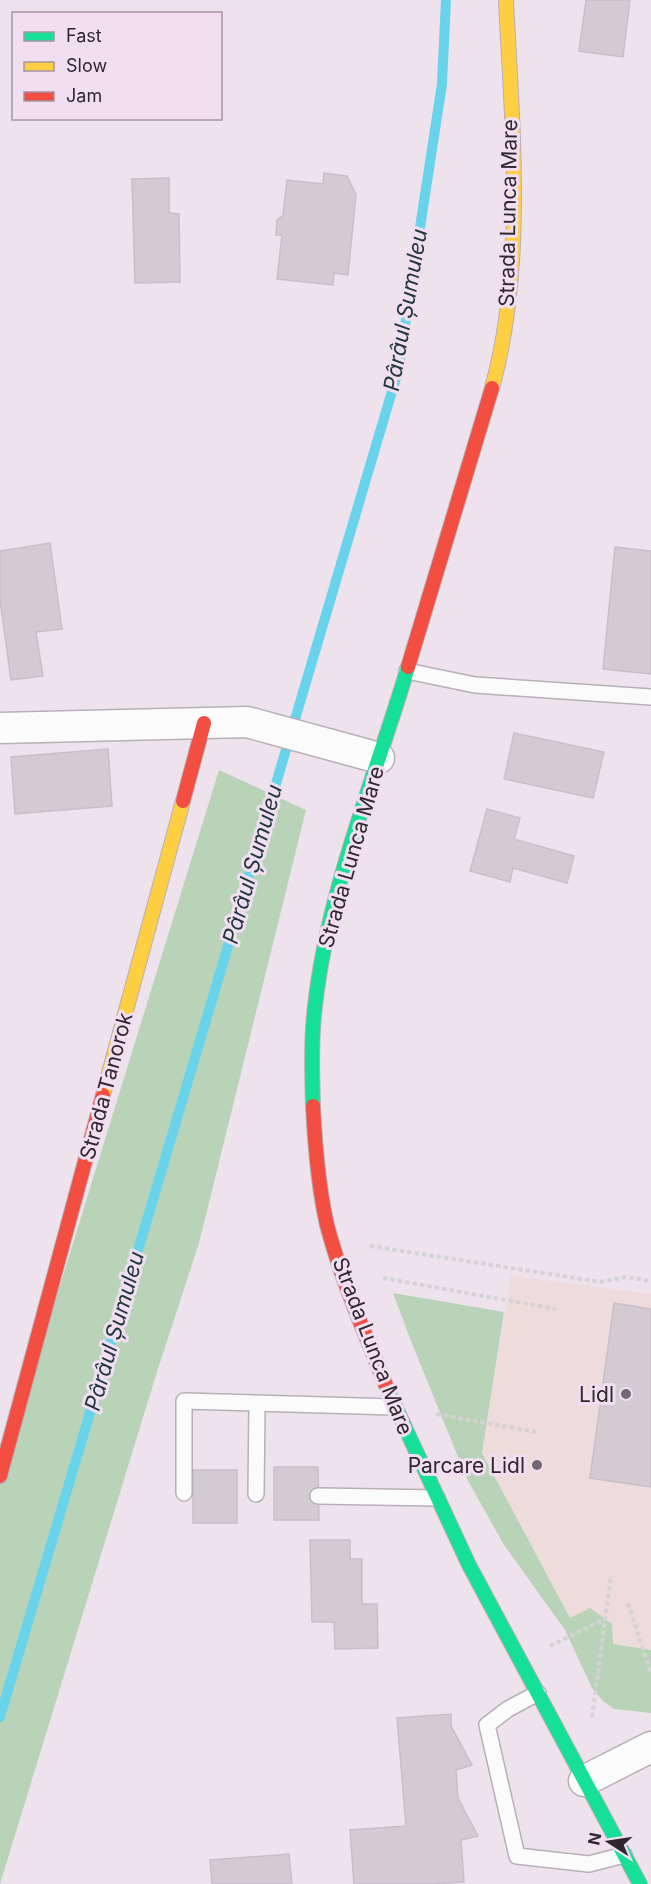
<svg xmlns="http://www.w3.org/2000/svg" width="651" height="1884" font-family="Inter,sans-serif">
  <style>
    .commercial { fill: #eedbdb }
    .green { fill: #b9d3b9 }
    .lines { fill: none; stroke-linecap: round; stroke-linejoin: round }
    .stream { stroke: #68d3eb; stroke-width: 10 }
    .building { fill: #d4cbd2; stroke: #c9bfc8; stroke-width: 1.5 }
    .lane-casing { stroke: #b8afb7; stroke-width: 18 }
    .street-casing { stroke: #b8afb7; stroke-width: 33 }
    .fast-casing { stroke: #b8afb7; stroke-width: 16 }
    .slow-casing { stroke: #b8afb7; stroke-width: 16 }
    .jam-casing { stroke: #b8afb7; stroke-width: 16 }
    .path { stroke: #d5d3d5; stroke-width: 4; stroke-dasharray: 4.5 3; stroke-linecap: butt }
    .lane { stroke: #fcfbfc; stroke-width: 15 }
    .street { stroke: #fcfbfc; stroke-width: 30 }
    .fast { stroke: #16e098; stroke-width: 14 }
    .slow { stroke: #ffcf43; stroke-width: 14 }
    .jam { stroke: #f24e42; stroke-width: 14 }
    .poi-dot { fill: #726871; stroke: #f2def1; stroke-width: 2 }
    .labels { text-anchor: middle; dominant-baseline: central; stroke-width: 6; stroke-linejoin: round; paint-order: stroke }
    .street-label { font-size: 21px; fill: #2f272e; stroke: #f2def1 }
    .poi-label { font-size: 21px; fill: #2f272e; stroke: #f2def1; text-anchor: end }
    .water-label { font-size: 22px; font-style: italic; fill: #1e363c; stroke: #f2def1 }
  </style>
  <rect width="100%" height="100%" fill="#eee2ed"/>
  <polygon class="commercial" points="511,1276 651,1294 651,1650 613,1644 570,1619 482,1453"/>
  <g class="green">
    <polygon points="219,770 306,810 199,1243 156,1375 0,1884 0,1480"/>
    <polygon points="393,1293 504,1312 482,1453 570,1618 590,1608 612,1624 613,1644 651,1650 651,1713 614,1709 603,1701 592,1688 565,1630 504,1545 467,1479 411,1341"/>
  </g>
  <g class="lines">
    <polyline class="stream" points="0,1717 398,371 442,84 446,0"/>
  </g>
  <g class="building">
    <polygon points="586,0 630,0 623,57 579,51"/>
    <polygon points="324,173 347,176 356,195 348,275 334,273 333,285 277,279 282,235 276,235 277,220 283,215 287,180 323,184"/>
    <polygon points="169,178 169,213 179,214 180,282 135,283 132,179"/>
    <polygon points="50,543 62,629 36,632 43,676 11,680 0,600 0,551"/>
    <polygon points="615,547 651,551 651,674 603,669"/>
    <polygon points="514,733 604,752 593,798 504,779"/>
    <polygon points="108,749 112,806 15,814 11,757"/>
    <polygon points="487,809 520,818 514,839 574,856 567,883 513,868 510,882 470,871"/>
    <polygon points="614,1303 651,1309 651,1487 590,1478"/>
    <polygon points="274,1467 318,1467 319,1520 274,1520"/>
    <rect x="193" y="1470" width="44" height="53"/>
    <polygon points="310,1540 350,1540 350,1559 362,1559 362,1604 377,1604 378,1648 335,1649 334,1622 312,1622"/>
    <polygon points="451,1714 451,1726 472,1765 456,1770 458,1798 478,1836 461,1840 464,1882 433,1884 354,1884 350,1830 406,1826 397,1718"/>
    <polygon points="289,1854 292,1884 212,1884 210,1860"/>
  </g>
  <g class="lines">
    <g class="lane-casing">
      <g id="lane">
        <polyline points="407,671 475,685 651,697"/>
        <polyline points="184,1493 184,1401 394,1407"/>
        <polyline points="256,1494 257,1404"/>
        <polyline points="318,1496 437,1498"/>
        <polyline points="538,1693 508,1709 487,1725 517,1856 589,1864 624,1855"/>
      </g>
    </g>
    <g class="street-casing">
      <g id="street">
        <polyline points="0,728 247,722 379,758"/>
        <polyline points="584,1781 651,1747"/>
      </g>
    </g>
    <g class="fast-casing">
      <g id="fast">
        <path d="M313 1106C312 1073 311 1038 315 1006 328 889 375 778 408 667"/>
        <polyline points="389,1393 469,1565 640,1884"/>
      </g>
    </g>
    <g class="slow-casing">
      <g id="slow">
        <path d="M492 388C526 266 512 125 506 0"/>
        <polyline points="103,1095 183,801"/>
      </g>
    </g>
    <g class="jam-casing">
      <g id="jam">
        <polyline points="408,667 492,388"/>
        <polyline points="183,801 204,723"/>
        <path d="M313 1106C315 1146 318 1186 327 1225 342 1282 367 1338 389 1393"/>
        <polyline points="0,1476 103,1095"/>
      </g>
    </g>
    <g class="path">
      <polyline points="370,1246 601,1282 625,1277 651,1281"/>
      <polyline points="383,1278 556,1309"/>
      <polyline points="436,1414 536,1432"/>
      <polyline points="628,1603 651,1674"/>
      <polyline points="550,1646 605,1619"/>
      <polyline points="592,1717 611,1576"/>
    </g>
    <use href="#lane" class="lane"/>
    <use href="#street" class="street"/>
    <use href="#fast" class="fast"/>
    <use href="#slow" class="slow"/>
    <use href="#jam" class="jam"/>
  </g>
  <g class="poi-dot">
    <circle cx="626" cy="1394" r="6"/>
    <circle cx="537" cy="1465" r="6"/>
  </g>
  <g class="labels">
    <g class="street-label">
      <text transform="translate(508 213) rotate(-89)">Strada Lunca Mare</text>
      <text transform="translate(351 857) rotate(-74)">Strada Lunca Mare</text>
      <text transform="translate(106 1086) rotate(-75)">Strada Tanorok</text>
      <text transform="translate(373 1346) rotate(69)">Strada Lunca Mare</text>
    </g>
    <g class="poi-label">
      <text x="614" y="1394">Lidl</text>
      <text x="525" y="1465">Parcare Lidl</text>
    </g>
    <g class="water-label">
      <text transform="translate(405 310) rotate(-80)">Pârâul Șumuleu</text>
      <text transform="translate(252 864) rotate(-74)">Pârâul Șumuleu</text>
      <text transform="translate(114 1331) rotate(-74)">Pârâul Șumuleu</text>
    </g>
  </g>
  <rect x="12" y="12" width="210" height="108" fill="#f2def1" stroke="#a495a3" stroke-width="1.5"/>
  <rect x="24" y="32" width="30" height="9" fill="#16e098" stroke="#a495a3" stroke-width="1.5"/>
  <text x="66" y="42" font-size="18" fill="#2f272e">Fast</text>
  <rect x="24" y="62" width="30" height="9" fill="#ffcf43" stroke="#a495a3" stroke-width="1.5"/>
  <text x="66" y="72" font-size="18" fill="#2f272e">Slow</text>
  <rect x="24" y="92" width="30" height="9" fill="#f24e42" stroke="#a495a3" stroke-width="1.5"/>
  <text x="66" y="102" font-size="18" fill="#2f272e">Jam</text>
  <g transform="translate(609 1842) rotate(282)" stroke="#f2def1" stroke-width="4.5" paint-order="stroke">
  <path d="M0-4.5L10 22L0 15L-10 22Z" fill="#2f272e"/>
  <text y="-9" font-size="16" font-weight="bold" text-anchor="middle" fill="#2f272e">N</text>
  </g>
</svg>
